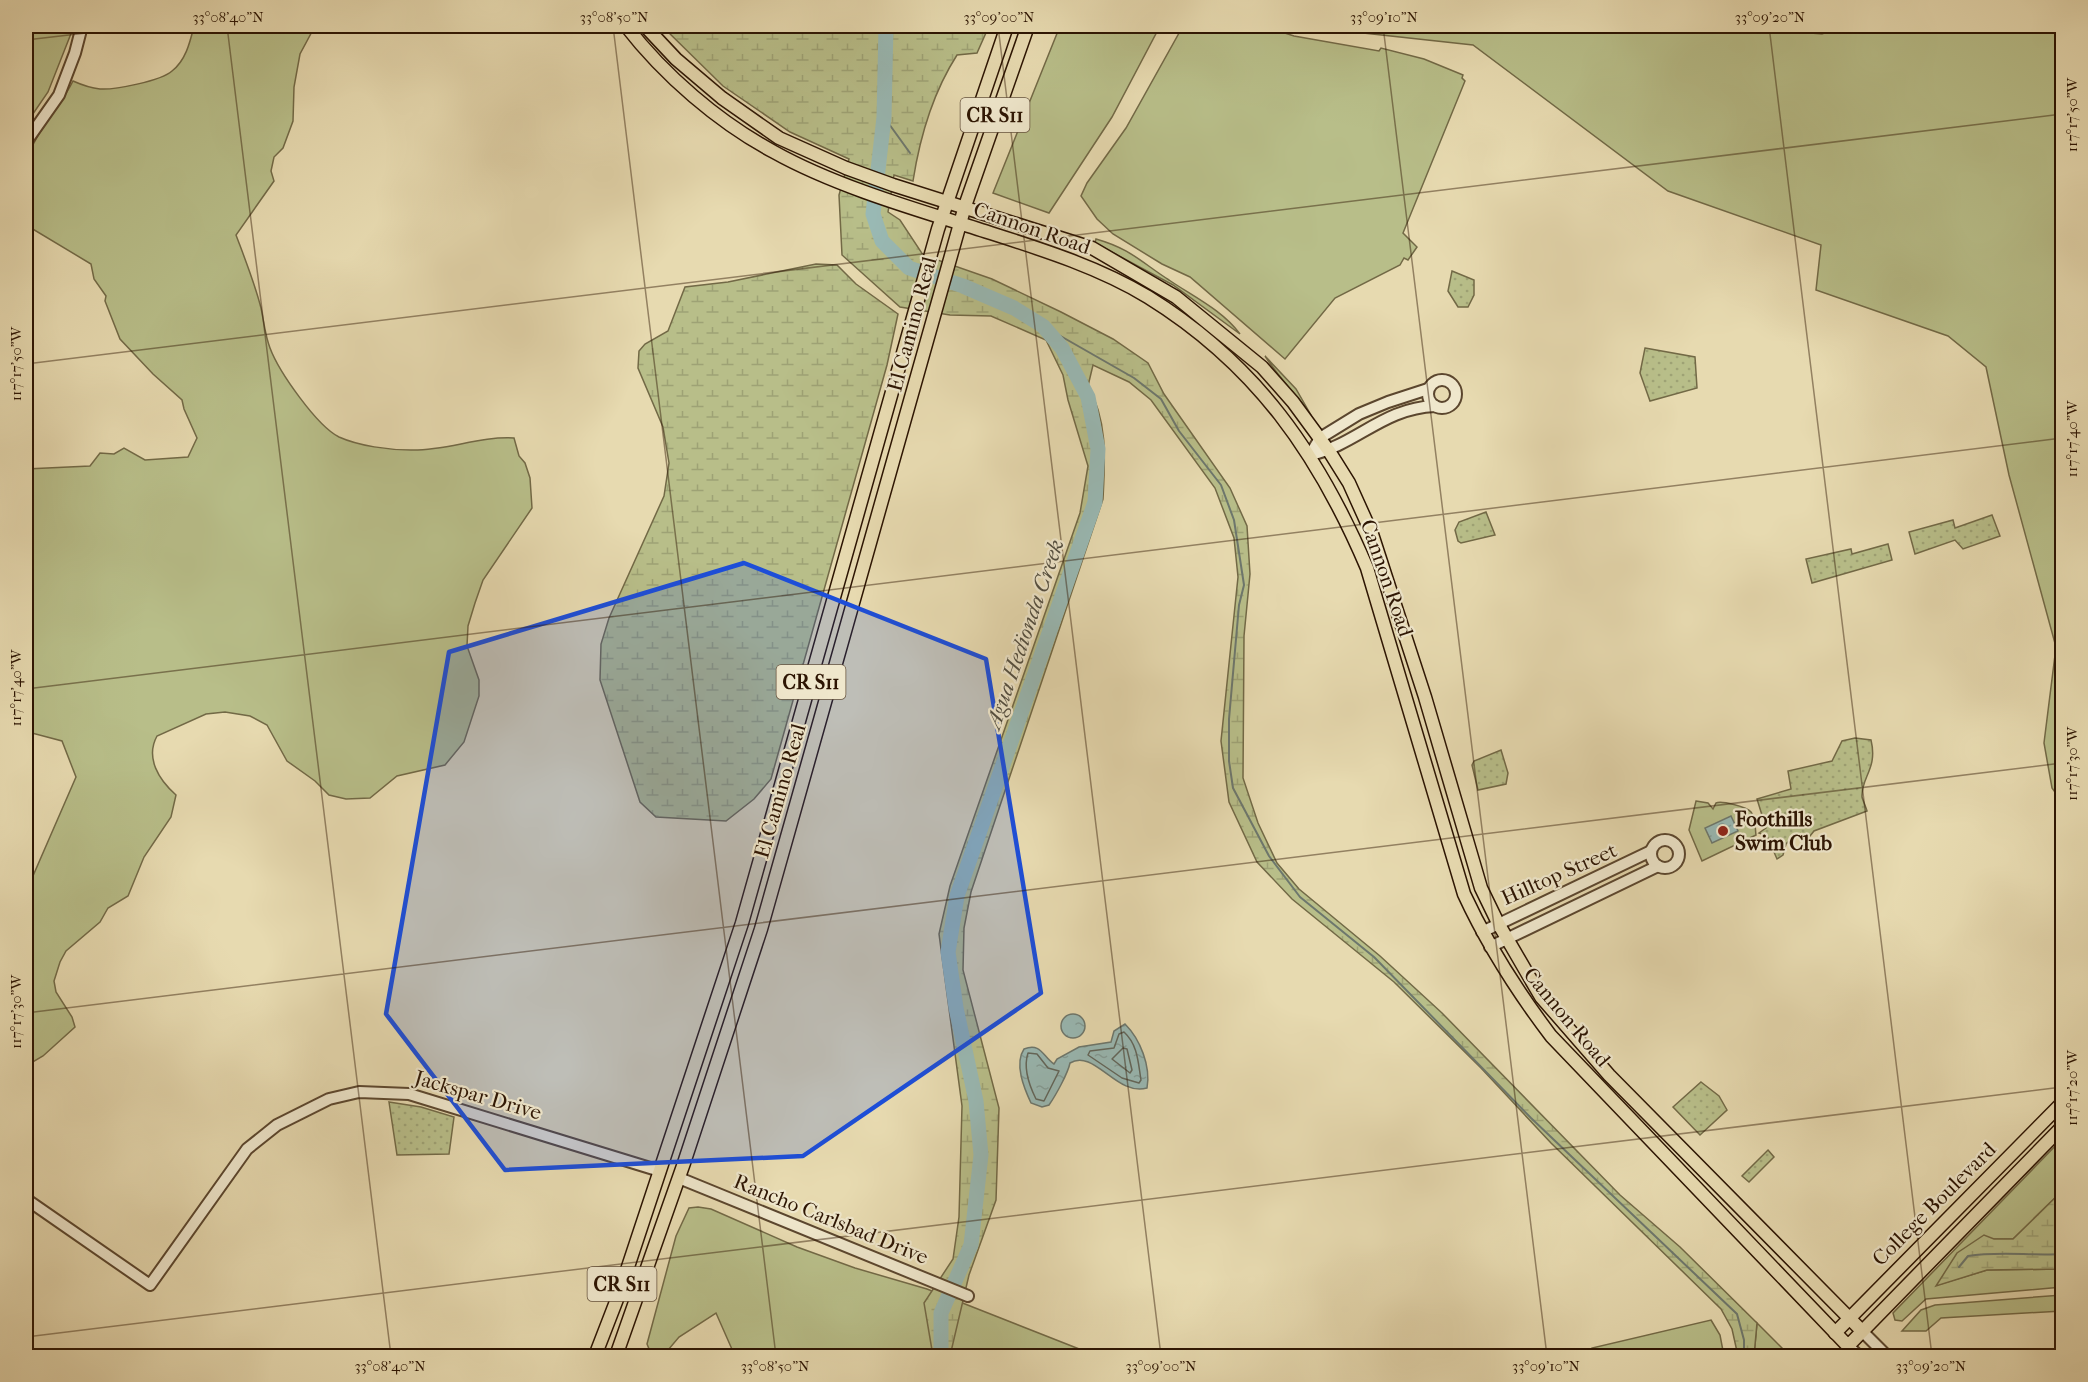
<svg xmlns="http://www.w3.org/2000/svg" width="2088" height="1382" font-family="'IM FELL French Canon',serif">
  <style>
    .grass { fill: #b8be89; stroke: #726946; stroke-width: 1.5 }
    .wetland { fill: url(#wetland-marsh); stroke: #726946; stroke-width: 1.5 }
    .park { fill: url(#park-dots); stroke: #726946; stroke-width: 1.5 }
    .water { fill: url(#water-ripples); stroke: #6d776d; stroke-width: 1.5 }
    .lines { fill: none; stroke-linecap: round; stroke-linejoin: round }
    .shore { stroke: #62665b; stroke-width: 1.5 }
    .stream { stroke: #6d776d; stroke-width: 2 }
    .river { stroke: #99b9b4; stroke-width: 15 }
    .minor-casing { stroke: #5b462e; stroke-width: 14 }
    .major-casing { stroke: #2c1402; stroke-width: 15 }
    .minor { stroke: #efe7cc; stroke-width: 10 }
    .major { stroke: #e7dab0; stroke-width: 12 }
    .marked { fill: #1d4ed8; fill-opacity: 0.2; stroke: #1d4ed8; stroke-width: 4.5; stroke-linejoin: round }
    .ticks { fill: none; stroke: #2c1402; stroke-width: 1.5; stroke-opacity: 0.45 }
    .poi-dot { fill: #8f2418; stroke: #efe7cc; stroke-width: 2 }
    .labels { text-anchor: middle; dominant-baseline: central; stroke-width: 4.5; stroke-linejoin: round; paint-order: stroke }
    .shield { fill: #efe7cc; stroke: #66533f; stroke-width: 1.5 }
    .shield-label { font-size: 20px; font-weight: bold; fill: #2c1402 }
    .street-label { font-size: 21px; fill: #2c1402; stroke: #efe7cc }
    .poi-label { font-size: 21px; font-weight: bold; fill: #2c1402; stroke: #efe7cc; text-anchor: start }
    .water-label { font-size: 22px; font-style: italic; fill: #524e40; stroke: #efe7cc }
    .neatline { fill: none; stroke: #2c1402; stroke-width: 2 }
    .ticks-label { font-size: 15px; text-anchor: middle; fill: #2c1402 }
  </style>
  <defs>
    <pattern id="wetland-marsh" width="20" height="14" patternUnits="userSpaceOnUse" patternTransform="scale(1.5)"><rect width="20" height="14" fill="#b8be89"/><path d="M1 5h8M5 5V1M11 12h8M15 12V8" fill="none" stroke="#9ea275"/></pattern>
    <pattern id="park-dots" width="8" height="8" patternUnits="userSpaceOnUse" patternTransform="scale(1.5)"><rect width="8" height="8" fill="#b8be89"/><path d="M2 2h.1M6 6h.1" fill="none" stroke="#9ea275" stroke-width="1.8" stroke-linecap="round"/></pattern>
    <pattern id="water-ripples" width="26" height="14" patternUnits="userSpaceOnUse" patternTransform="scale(1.5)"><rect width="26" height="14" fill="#99b9b4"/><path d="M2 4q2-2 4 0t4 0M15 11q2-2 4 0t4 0" fill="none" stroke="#849e99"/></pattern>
  </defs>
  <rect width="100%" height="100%" fill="#e7dab0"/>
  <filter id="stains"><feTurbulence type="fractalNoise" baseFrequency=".00333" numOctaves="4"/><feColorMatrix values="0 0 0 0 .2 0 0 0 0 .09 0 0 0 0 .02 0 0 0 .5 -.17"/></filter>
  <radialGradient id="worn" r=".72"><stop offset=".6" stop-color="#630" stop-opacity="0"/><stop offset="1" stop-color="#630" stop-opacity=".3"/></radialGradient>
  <g class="grass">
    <polygon points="26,26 74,26 48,92 26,124"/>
    <path d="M194 26H315L300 54 294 87 293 121 283 148 274 157 271 171 274 181 236 235C245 259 255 284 261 308 264 322 265 335 270 348 279 372 317 426 339 437 359 446 389 450 411 450 446 451 479 436 514 438L519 456 525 463 530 478 532 508 483 580 475 603 468 626 467 646 479 680V696L464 742 445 765 397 776 370 798 346 799 329 795 315 781 287 761 267 725 250 716 225 712 206 714 157 736C145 758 159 780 176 795L171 817 144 857 128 896 108 908 100 922 66 951 60 962 54 981 56 992 72 1017 75 1027 43 1056 26 1066V892L76 777 62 741 32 733 26 735V469L90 466 100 453 114 454 124 448 145 460 188 457 197 438 184 409 182 400 153 374 120 339 105 301 106 296 94 279 91 264 26 225C25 206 22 182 26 163 33 134 60 108 73 81 82 85 90 88 100 89 114 90 161 81 172 71 186 60 190 42 194 26Z"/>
    <polygon points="1060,26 1160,26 1112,117 1049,213 993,193"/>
    <polygon points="1183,26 1263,26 1294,36 1379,51 1381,48 1424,59 1463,75 1462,78 1465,81 1403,233 1417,247 1408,260 1404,258 1400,265 1335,298 1285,359 1190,277 1162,264 1113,234 1097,219 1081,196 1087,183 1126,128"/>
    <polygon points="1299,26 1795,26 1799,32 1822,34 1842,26 1885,26 1895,32 1958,32 1976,26 2062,26 2062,802 2052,788 2044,743 2056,647 2009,475 1986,367 1948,336 1816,290 1821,245 1668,191 1473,45"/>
    <path d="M1096 239C1131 249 1141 262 1169 280 1194 297 1222 310 1240 334L1173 285 1095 243Z"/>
    <path d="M1265 356 1296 389 1311 415C1294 392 1279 378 1265 356Z"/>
    <path d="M1696 801 1708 803 1713 809 1716 803C1721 800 1747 807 1751 812 1756 818 1755 829 1756 835L1702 861 1689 830Z"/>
    <polygon points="2062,1139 2062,1191 2013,1239 1993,1239 1937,1285 1987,1270 2062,1269 2062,1287 1926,1299 1902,1321 1895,1320 1893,1313"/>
    <polygon points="698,1207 711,1209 797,1247 855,1268 927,1289 1097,1356 735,1356 716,1313 679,1337 663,1356 652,1356 647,1344 676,1236 689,1208"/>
    <polygon points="2062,1295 2062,1311 1941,1318 1926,1331 1902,1331 1921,1310 1935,1305"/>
    <polygon points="1711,1320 1720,1335 1724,1356 1593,1356 1592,1348"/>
    <polygon points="1757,1323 1790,1356 1754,1356"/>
  </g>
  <g class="wetland">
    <path d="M662 26H989L977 53 957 55C932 94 920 136 913 181L894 175 888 212 900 220 923 255 992 279 1061 312 1113 339 1148 363 1164 394 1230 488 1247 526 1250 574 1244 636 1243 778 1258 823 1277 863 1299 889 1380 956 1442 1013 1620 1195 1680 1247 1757 1323 1754 1356H1738L1732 1329 1721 1309 1551 1143 1481 1068 1394 982 1292 899 1257 862 1229 802 1221 741 1238 577 1234 538 1215 488 1151 400 1129 382 1093 365 1088 386C1108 421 1105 460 1103 499L971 892 964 928 963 970 999 1108 996 1200 969 1275 950 1356H933L924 1303 953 1259 959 1217 962 1106 939 934 950 886 1080 513 1088 466 1068 400 1063 375 1046 340 991 316 950 315 900 307 842 255 839 195 849 159 790 132 723 86Z"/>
    <polygon points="816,264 837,265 856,284 898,314 887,365 771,779 754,799 726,821 656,817 640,802 600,680 601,644 609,618 664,496 669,463 663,427 638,368 639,351 645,344 668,331 685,287 728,282"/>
    <polygon points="2062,1191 2062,1269 1987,1270 1936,1286 1957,1253 1984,1235 1994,1239 2013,1239"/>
  </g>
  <g class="park">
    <polygon points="1452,271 1474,280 1474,295 1468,307 1458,307 1448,291"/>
    <polygon points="1645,348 1695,357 1697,388 1650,401 1640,373"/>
    <polygon points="1486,512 1495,535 1461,543 1458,541 1455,530 1459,522"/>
    <polygon points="1992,515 2000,536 1963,549 1955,540 1915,554 1909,532 1953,520 1955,528"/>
    <polygon points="1888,544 1892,560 1812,583 1806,559 1851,549 1852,554"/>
    <path d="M1855 738 1871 740C1878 769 1861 777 1862 797 1863 801 1866 807 1867 811L1814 831 1810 836H1794L1786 844 1783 855 1777 859 1767 836 1759 833 1766 828 1757 799 1791 789 1788 771 1832 761 1842 741Z"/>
    <polygon points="1501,750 1508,773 1506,784 1478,790 1472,765 1474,761"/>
    <polygon points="1701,1082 1719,1096 1727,1110 1700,1135 1673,1107"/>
    <polygon points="389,1102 421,1107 454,1117 449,1154 397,1155"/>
    <polygon points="1768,1150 1774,1157 1749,1182 1742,1176"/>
  </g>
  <g class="water">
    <polygon points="1731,816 1738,831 1712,843 1705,828"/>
    <circle cx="1073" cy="1026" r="12"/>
    <path d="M1125 1024C1140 1039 1151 1066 1147 1088 1117 1097 1094 1048 1070 1063 1068 1073 1056 1095 1049 1105L1042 1107 1031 1103C1024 1088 1014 1064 1024 1049 1041 1042 1043 1057 1054 1064L1057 1059 1079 1047 1111 1042 1114 1031Z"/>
  </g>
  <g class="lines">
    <g class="shore">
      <path d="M1124 1032C1138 1045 1138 1062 1141 1080L1139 1083 1122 1078 1088 1055 1090 1051 1114 1048 1119 1034Z"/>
      <polygon points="1123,1048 1127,1049 1132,1070 1130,1073 1112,1059"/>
      <path d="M1028 1053 1037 1054 1048 1068 1059 1071 1044 1101 1036 1099C1029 1085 1023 1068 1028 1053Z"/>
    </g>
    <g class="stream">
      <polyline points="884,117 910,153"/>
      <polyline points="1043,326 1134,378 1161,399 1179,431 1221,485 1234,520 1244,585 1239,605 1229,719 1229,761 1233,788 1269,856 1300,897 1374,957 1531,1118 1737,1314 1744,1340 1744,1356"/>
      <path d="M1959 1267 1968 1256C1999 1251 2031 1256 2062 1254"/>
    </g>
    <polyline class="river" points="886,26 884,117 873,214 882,241 909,268 963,286 1014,308 1043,326 1062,348 1088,397 1098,449 1095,502 957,896 948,952 956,1008 976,1101 981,1155 971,1245 941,1313 941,1356"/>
    <g class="minor-casing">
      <g id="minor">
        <polyline points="26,142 59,95 75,53 82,26"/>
        <circle cx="1442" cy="394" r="14"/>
        <polyline points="1310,455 1320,438 1359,414 1388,402 1428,389"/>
        <path d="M1310 455C1356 445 1383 408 1435 406"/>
        <circle cx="1665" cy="854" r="14"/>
        <polyline points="1482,932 1651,851"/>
        <polyline points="1490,947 1658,866"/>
        <polyline points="679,1178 968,1296"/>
        <polyline points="26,1199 150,1285 247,1149 277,1125 329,1099 359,1092 409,1094 660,1171"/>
        <polyline points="1862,1331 1887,1356"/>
        <polyline points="1848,1346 1859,1356"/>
      </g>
    </g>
    <g class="major-casing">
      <g id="major">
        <path d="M626 26C664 75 718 122 774 152 833 185 911 208 975 228 1034 247 1095 265 1148 297 1256 364 1318 453 1367 568L1464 894C1488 946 1517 991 1551 1036L1848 1346 2062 1127"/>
        <polyline points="645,26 676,59 722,98 779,138 846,168 893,185 1092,248 1176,297 1262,367 1293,402 1329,451 1349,483 1372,534 1425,697 1481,888 1498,923 1541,997 1609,1075 1862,1331"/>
        <polyline points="1835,1333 2062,1103"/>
        <polyline points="595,1356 619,1294 742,923 938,229 1007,26"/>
        <polyline points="616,1356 684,1163 761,929 965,206 1028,26"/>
      </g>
    </g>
    <use href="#minor" class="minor"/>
    <use href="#major" class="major"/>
  </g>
  <path class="marked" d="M744 563 986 659 1041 993 803 1156 505 1170 386 1014 449 652Z"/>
  <path class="ticks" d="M227 26 391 1356M613 26 776 1356M998 26 1161 1356M1383 26 1547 1356M1769 26 1932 1356M26 40 146 26M26 364 2062 114M26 689 2062 438M26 1013 2062 763M26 1337 2062 1087"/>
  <circle class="poi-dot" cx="1723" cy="831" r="6"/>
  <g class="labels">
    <g class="shield">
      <rect x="960.5" y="98" width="69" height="34" rx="4.5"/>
      <rect x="776.5" y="665" width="69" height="34" rx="4.5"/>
      <rect x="587.5" y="1267" width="69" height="34" rx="4.5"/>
    </g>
    <g class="shield-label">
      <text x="995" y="115">CR S11</text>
      <text x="811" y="682">CR S11</text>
      <text x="622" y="1284">CR S11</text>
    </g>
    <g class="street-label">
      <text transform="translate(1032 228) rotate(19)">Cannon Road</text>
      <text transform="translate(912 324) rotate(-75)">El Camino Real</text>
      <text transform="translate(1387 578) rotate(71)">Cannon Road</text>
      <text transform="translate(780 791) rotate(-74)">El Camino Real</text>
      <text transform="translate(1559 874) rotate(-24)">Hilltop Street</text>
      <text transform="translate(1567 1017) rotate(50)">Cannon Road</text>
      <text transform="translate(478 1095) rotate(16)">Jackspar Drive</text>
      <text transform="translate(1934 1204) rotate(-45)">College Boulevard</text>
      <text transform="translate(831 1219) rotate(22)">Rancho Carlsbad Drive</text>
    </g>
    <g class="poi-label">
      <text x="1735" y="819">Foothills<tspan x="1735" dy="24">Swim Club</tspan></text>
    </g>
    <g class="water-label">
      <text transform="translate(1025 634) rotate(-71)">Agua Hedionda Creek</text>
    </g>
  </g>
  <rect width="2088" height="1382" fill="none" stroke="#e7dab0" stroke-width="66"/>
  <rect x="33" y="33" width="2022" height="1316" class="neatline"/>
  <g class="ticks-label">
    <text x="228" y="22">33°08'40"N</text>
    <text x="614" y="22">33°08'50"N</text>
    <text x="999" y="22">33°09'00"N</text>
    <text x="1384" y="22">33°09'10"N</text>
    <text x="1770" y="22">33°09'20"N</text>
    <text transform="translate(2072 115) rotate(-90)" y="5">117°17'50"W</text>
    <text transform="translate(16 364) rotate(-90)" y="5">117°17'50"W</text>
    <text transform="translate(2072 439) rotate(-90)" y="5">117°17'40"W</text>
    <text transform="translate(16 688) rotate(-90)" y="5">117°17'40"W</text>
    <text transform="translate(2072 764) rotate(-90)" y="5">117°17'30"W</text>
    <text transform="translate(16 1012) rotate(-90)" y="5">117°17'30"W</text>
    <text transform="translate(2072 1088) rotate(-90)" y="5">117°17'20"W</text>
    <text x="390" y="1371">33°08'40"N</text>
    <text x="775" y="1371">33°08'50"N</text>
    <text x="1161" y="1371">33°09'00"N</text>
    <text x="1546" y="1371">33°09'10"N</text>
    <text x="1931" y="1371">33°09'20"N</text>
  </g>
  <rect width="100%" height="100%" filter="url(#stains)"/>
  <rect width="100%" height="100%" fill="url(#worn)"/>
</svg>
